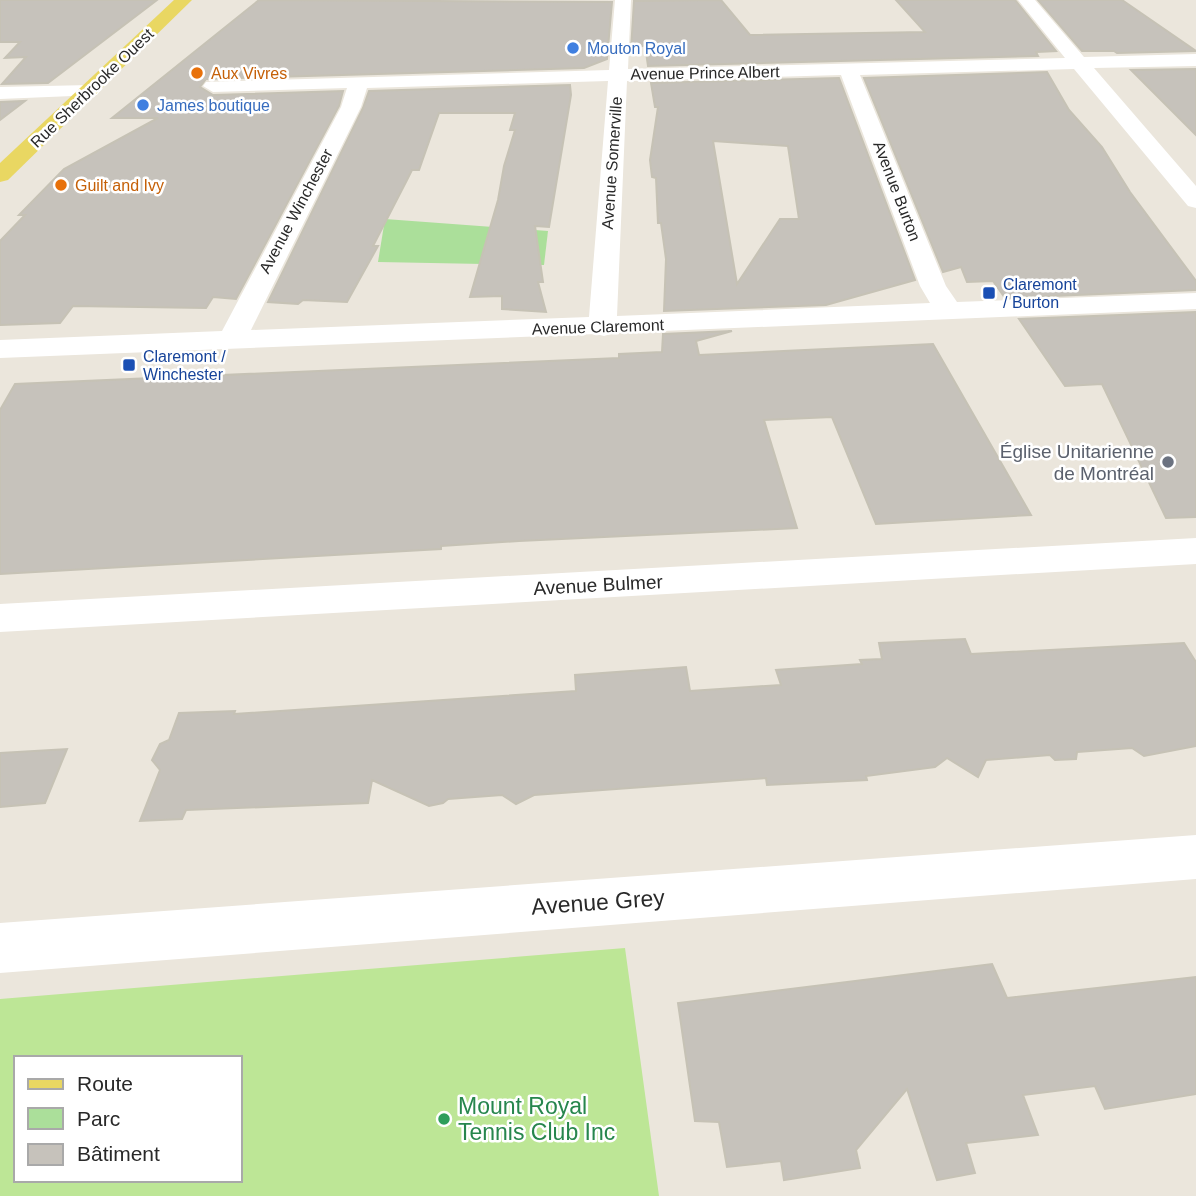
<svg xmlns="http://www.w3.org/2000/svg" width="1196" height="1196" font-family="Arial,sans-serif">
  <style>
    .green { fill: #abdf9a }
    .pitch { fill: #bde696; fill-rule: evenodd }
    .building { fill: #c6c2bb; stroke: #c6c2b5; stroke-width: 2; fill-rule: evenodd }
    .lines { fill: none; stroke-linecap: round; stroke-linejoin: round }
    .street { fill: #fff; fill-rule: evenodd }
    .primary { fill: #e9d762; fill-rule: evenodd }
    .shop-dot { fill: #3f7fe0; stroke: #fff; stroke-width: 2.5 }
    .food-dot { fill: #e8710a; stroke: #fff; stroke-width: 2.5 }
    .transit-dot { fill: #1a4fb4; stroke: #fff; stroke-width: 2.5 }
    .worship-dot { fill: #6b7280; stroke: #fff; stroke-width: 2.5 }
    .leisure-dot { fill: #2e9e5b; stroke: #fff; stroke-width: 2.5 }
    .labels { text-anchor: middle; dominant-baseline: central; stroke-width: 5; stroke-linejoin: round; paint-order: stroke }
    .far-shop-label { font-size: 16px; fill: #366cbe; stroke: #fff; text-anchor: start }
    .far-food-label { font-size: 16px; fill: #c56008; stroke: #fff; text-anchor: start }
    .far-street-label { font-size: 16px; fill: #292929; stroke: #fff }
    .far-transit-label { font-size: 16px; fill: #164399; stroke: #fff; text-anchor: start }
    .worship-label { font-size: 19px; fill: #5b616d; stroke: #fff; text-anchor: end }
    .street-label { font-size: 19px; fill: #292929; stroke: #fff }
    .near-street-label { font-size: 23px; fill: #292929; stroke: #fff }
    .near-leisure-label { font-size: 23px; fill: #27864d; stroke: #fff; text-anchor: start }
  </style>
  <rect width="100%" height="100%" fill="#ebe6dc"/>
  <polygon class="green" points="385,219 548,231 544,265 378,262"/>
  <path class="pitch" d="M625 948 659 1196H0V999ZM16 1058H240V1180H16Z"/>
  <g class="building">
    <polygon points="0,0 157,0 48,83 2,84 26,57 5,58 20,42 0,42"/>
    <polygon points="259,0 612,2 607,59 584,68 206,79 200,87 213,95 343,91 339,106 236,299 213,297 206,308 73,306 60,323 0,325 0,241 25,215 19,215 64,169 158,118 112,118"/>
    <polygon points="721,0 750,35 925,32 896,0 1015,0 1056,51 1036,52 1038,56 648,66 645,45 631,50 634,1"/>
    <polygon points="1038,0 1122,0 1196,51 1117,53 1114,51 1082,51"/>
    <polygon points="1196,69 1196,135 1131,70"/>
    <polygon points="1047,72 1069,110 1102,147 1130,192 1196,281 1196,290 1005,298 993,281 967,282 961,267 943,272 864,78"/>
    <path d="M839 78 915 280 826 305 664 311 666 259 661 223H658L656 178 652 177 650 160 658 107H655L651 83ZM713 141 788 146 799 219H780L737 284Z"/>
    <polygon points="570,85 571,95 549,227 535,226 543,282 538,282 546,312 502,309 502,296 470,297 498,200 504,166 515,130 510,130 515,113 439,113 419,170 412,170 407,180 373,246 378,246 347,302 303,300 298,304 268,302 363,108 369,91"/>
    <polygon points="25,101 0,120 0,102"/>
    <polygon points="1196,312 1196,517 1166,518 1102,384 1065,386 1019,319"/>
    <polygon points="732,331 696,341 699,355 933,344 1031,515 876,524 832,417 764,420 797,528 519,541 441,546 441,549 0,574 0,410 15,384 619,358 619,354 662,352 663,334"/>
    <polygon points="965,639 971,654 1184,643 1196,662 1196,746 1144,756 1132,748 1077,752 1076,759 1055,760 1050,755 986,760 978,777 947,758 935,767 866,776 867,780 767,785 766,778 534,795 516,804 502,795 448,799 443,803 429,806 372,780 368,803 186,810 182,819 140,821 160,770 152,760 160,744 169,740 179,713 235,711 234,714 576,691 575,675 686,667 690,691 781,685 776,670 862,664 860,660 882,659 879,643"/>
    <polygon points="67,749 45,803 0,807 0,753"/>
    <polygon points="992,964 1007,998 1196,977 1196,1094 1105,1109 1095,1086 1023,1095 1038,1135 966,1143 975,1173 937,1180 907,1089 856,1150 860,1168 784,1180 781,1161 727,1167 719,1122 695,1121 678,1003"/>
  </g>
  <g class="lines">
    <g class="street">
      <path d="M615 0H631L628 69 1065 58 1018 0H1035L1084 57 1196 54V66L1094 68 1196 186V208L1188 206 1074 69 860 75 946 286 957 302 1196 293V309L614 333 604 336 596 334 0 358V340L222 331 341 107 347 88 213 92 203 86 206 82 609 70ZM841 75 920 286 930 303 617 316 627 81ZM608 81 589 317 251 330 361 107 367 88Z"/>
      <polygon points="90,85 97,87 100,91 97,95 0,99 0,87"/>
      <polygon points="1196,538 1196,564 0,632 0,604"/>
      <polygon points="1196,835 1196,879 0,973 0,923"/>
    </g>
    <polygon class="primary" points="174,0 192,0 8,180 0,182 0,163"/>
  </g>
  <g class="shop-dot">
    <circle cx="573" cy="48" r="7"/>
    <circle cx="143" cy="105" r="7"/>
  </g>
  <g class="food-dot">
    <circle cx="197" cy="73" r="7"/>
    <circle cx="61" cy="185" r="7"/>
  </g>
  <g class="transit-dot">
    <rect x="982" y="286" width="14" height="14" rx="3.5"/>
    <rect x="122" y="358" width="14" height="14" rx="3.5"/>
  </g>
  <circle class="worship-dot" cx="1168" cy="462" r="7"/>
  <circle class="leisure-dot" cx="444" cy="1119" r="7"/>
  <g class="labels">
    <g class="far-shop-label">
      <text x="587" y="48">Mouton Royal</text>
      <text x="157" y="105">James boutique</text>
    </g>
    <g class="far-food-label">
      <text x="211" y="73">Aux Vivres</text>
      <text x="75" y="185">Guilt and Ivy</text>
    </g>
    <g class="far-street-label">
      <text transform="translate(705 73) rotate(-1)">Avenue Prince Albert</text>
      <text transform="translate(92 88) rotate(-44)">Rue Sherbrooke Ouest</text>
      <text transform="translate(612 163) rotate(-86)">Avenue Somerville</text>
      <text transform="translate(897 191) rotate(69)">Avenue Burton</text>
      <text transform="translate(296 211) rotate(-62)">Avenue Winchester</text>
      <text transform="translate(598 327) rotate(-2)">Avenue Claremont</text>
    </g>
    <g class="far-transit-label">
      <text x="1003" y="284">Claremont<tspan x="1003" dy="18">/ Burton</tspan></text>
      <text x="143" y="356">Claremont /<tspan x="143" dy="18">Winchester</tspan></text>
    </g>
    <g class="worship-label">
      <text x="1154" y="451">Église Unitarienne<tspan x="1154" dy="22">de Montréal</tspan></text>
    </g>
    <g class="street-label">
      <text transform="translate(598 585) rotate(-3)">Avenue Bulmer</text>
    </g>
    <g class="near-street-label">
      <text transform="translate(598 902) rotate(-4)">Avenue Grey</text>
    </g>
    <g class="near-leisure-label">
      <text x="458" y="1106">Mount Royal<tspan x="458" dy="26">Tennis Club Inc</tspan></text>
    </g>
  </g>
  <rect x="14" y="1056" width="228" height="126" fill="#ffffff" stroke="#a9a9a9" stroke-width="2"/>
  <rect x="28" y="1079" width="35" height="10" fill="#e9d762" stroke="#a9a9a9" stroke-width="2"/>
  <text x="77" y="1091" font-size="21" fill="#292929">Route</text>
  <rect x="28" y="1108" width="35" height="21" fill="#abdf9a" stroke="#a9a9a9" stroke-width="2"/>
  <text x="77" y="1126" font-size="21" fill="#292929">Parc</text>
  <rect x="28" y="1144" width="35" height="21" fill="#c6c2bb" stroke="#a9a9a9" stroke-width="2"/>
  <text x="77" y="1161" font-size="21" fill="#292929">Bâtiment</text>
</svg>
